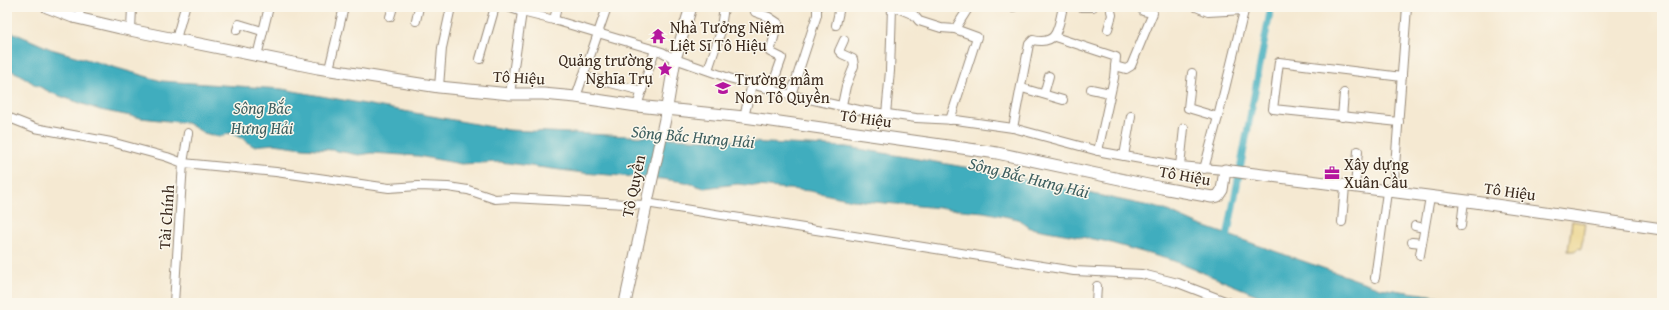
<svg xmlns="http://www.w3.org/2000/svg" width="1669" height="310" font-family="'Gentium Book Plus',serif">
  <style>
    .sand { fill: #eeda9e; stroke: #94825e }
    .water { fill: #40adbe; stroke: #3e6c6e }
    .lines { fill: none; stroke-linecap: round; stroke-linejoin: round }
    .canal { stroke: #40adbe; stroke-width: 7 }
    .minor-casing { stroke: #988a78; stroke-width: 10 }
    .major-casing { stroke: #988a78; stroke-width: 13 }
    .minor { stroke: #fff; stroke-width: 8 }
    .major { stroke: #fff; stroke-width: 11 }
    .labels { text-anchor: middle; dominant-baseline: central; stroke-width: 3; stroke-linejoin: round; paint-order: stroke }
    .poi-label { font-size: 16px; fill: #3b2a1e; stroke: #fbf7ec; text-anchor: start }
    .street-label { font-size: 16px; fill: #3b2a1e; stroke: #fbf7ec }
    .water-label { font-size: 17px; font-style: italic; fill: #3d5e5e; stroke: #fbf7ec }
  </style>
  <rect width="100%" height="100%" fill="#fbf7ec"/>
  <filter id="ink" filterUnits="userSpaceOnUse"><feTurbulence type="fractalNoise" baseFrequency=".025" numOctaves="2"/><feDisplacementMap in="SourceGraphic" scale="8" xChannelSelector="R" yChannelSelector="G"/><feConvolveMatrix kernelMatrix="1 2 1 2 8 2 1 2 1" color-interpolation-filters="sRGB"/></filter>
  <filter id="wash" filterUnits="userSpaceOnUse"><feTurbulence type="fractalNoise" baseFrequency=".012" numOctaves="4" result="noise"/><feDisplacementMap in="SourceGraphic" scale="16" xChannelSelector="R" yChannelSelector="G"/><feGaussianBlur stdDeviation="0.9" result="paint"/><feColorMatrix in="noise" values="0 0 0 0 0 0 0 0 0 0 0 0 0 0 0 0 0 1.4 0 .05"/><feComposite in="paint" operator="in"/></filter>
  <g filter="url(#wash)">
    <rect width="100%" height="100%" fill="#f5e9d2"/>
    <polygon class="sand" points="1572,221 1585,223 1581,249 1579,248 1574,251 1568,251"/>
    <polygon class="water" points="7,30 51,49 162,81 282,89 509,130 848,147 970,168 1163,209 1197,224 1380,288 1486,303 1280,303 1267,299 1174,261 1104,241 1030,228 1018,219 984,212 852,200 810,191 737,184 704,188 685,182 662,179 583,173 500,162 461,164 418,156 372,153 359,155 332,150 303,148 274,144 253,146 242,138 230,133 219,137 204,133 187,123 141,118 100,110 54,94 34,84 19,74 7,69"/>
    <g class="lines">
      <polyline class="canal" points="1226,243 1271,7"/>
    </g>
  </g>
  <g filter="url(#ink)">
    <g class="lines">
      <g class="minor-casing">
        <g id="minor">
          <polyline points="508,7 522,12 554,20 662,52 675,59 729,78 791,95 859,110 916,118 956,120 1013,128 1102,152 1180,166 1225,170"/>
          <polyline points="753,7 755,12 769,17 778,23 770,52 782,58 771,89"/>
          <polyline points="895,7 914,15 919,21 941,28 955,29 977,37 950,120"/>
          <polyline points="1011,7 1014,7"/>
          <polyline points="1081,7 1093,7"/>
          <polyline points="1196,7 1208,12 1244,10"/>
          <polyline points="390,17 393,7"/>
          <polyline points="78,18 81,7"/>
          <polyline points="554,20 557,7"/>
          <polyline points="416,21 419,7"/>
          <polyline points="836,25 840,7"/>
          <polyline points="955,29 969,7"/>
          <polyline points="1108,29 1112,15 1111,11"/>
          <polyline points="131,30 132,7"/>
          <polyline points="237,30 239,24 262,31"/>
          <polyline points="1055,37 1116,57 1114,78 1098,151"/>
          <polyline points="176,39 185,7"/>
          <polyline points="257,56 269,7"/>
          <polyline points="480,59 495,7"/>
          <polyline points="1115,66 1126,69 1131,66 1153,13 1143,11"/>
          <polyline points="329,69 344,7"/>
          <polyline points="708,70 720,34 724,7"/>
          <polyline points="1192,73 1188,108 1218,117"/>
          <polyline points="583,76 642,91"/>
          <polyline points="439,87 442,48 451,7"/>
          <polyline points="1022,88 1063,100"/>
          <polyline points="1091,89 1110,93"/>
          <polyline points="510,94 522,12"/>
          <polyline points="1044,94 1049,76"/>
          <polyline points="791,95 817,15 817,7"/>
          <polyline points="576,97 607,7"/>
          <polyline points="842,105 846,86 854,66 853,59 842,54 839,51 844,40"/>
          <polyline points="637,106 655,50"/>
          <polyline points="886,114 890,71 892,7"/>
          <polyline points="7,117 35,128 111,142 167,157 183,163 276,172 389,188 418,186 448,187 468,190 495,199 511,198 645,205"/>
          <polyline points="744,117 752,84"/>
          <polyline points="1342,117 1344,93"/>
          <polyline points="1399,122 1273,109 1279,62 1402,77"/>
          <path d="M1013 128 1029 44 1033 40C1059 46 1058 26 1063 7"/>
          <polyline points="1124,156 1131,116"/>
          <polyline points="1180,166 1184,128"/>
          <polyline points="1204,169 1218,117 1245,7"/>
          <polyline points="1355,187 1358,151"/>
          <polyline points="1393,193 1407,7"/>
          <polyline points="646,203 1074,271 1142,274 1178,283 1230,303"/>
          <polyline points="1342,222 1345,186"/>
          <polyline points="1415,226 1424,228"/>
          <polyline points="1461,226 1464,201"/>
          <polyline points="1412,242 1422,243"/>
          <polyline points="1420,255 1430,197"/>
          <polyline points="1375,278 1387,192"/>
          <polyline points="495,302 499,303"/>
          <polyline points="174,303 183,163 188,133"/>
          <polyline points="1096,303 1097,286"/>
        </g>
      </g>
      <g class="major-casing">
        <g id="major">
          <polyline points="47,7 73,17 120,28 318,68 439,87 510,94 543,94 576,97 637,106 744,117 997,153 1162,188 1212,197 1218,196 1222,190 1225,170 1231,171 1475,202 1662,229"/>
          <polyline points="625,303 665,119 675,59 691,7"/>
        </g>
      </g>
      <use href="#minor" class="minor"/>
      <use href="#major" class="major"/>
    </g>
  </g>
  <defs>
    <g id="temple-bare" transform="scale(1.2)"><path d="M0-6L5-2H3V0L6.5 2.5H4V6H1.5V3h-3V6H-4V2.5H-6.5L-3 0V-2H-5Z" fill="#b5179e" stroke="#fbf7ec" stroke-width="2.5" paint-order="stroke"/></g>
    <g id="sight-bare" transform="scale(1.2)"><path d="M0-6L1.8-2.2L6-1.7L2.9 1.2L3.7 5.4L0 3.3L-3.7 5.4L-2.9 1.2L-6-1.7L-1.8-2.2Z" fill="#b5179e" stroke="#fbf7ec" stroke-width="2.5" paint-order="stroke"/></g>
    <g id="school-bare" transform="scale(1.2)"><path d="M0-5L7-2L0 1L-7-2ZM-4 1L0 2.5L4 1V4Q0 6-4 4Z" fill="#b5179e" stroke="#fbf7ec" stroke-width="2.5" paint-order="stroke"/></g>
    <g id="office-bare" transform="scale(1.2)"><path d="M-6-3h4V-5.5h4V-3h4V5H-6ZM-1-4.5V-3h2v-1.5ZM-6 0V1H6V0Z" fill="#b5179e" stroke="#fbf7ec" stroke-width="2.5" paint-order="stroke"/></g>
  </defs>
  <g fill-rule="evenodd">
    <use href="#temple-bare" x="658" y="36"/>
    <use href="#sight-bare" x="665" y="69"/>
    <use href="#school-bare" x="723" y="88"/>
    <use href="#office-bare" x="1332" y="173"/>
  </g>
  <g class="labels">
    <g class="poi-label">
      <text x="670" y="27">Nhà Tưởng Niệm<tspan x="670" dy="18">Liệt Sĩ Tô Hiệu</tspan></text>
      <text x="653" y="60" text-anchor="end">Quảng trường<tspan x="653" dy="18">Nghĩa Trụ</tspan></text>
      <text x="735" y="79">Trường mầm<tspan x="735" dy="18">Non Tô Quyền</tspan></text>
      <text x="1344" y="164">Xây dựng<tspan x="1344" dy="18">Xuân Cầu</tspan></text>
    </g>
    <g class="street-label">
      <text transform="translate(519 77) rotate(3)">Tô Hiệu</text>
      <text transform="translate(866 118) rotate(8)">Tô Hiệu</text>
      <text transform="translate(1185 175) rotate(10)">Tô Hiệu</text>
      <text transform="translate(633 186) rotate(-78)">Tô Quyền</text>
      <text transform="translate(1510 191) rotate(8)">Tô Hiệu</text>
      <text transform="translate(166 217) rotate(-86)">Tài Chính</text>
    </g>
    <g class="water-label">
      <text x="262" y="107">Sông Bắc<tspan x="262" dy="20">Hưng Hải</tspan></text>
      <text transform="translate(693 136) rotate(5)">Sông Bắc Hưng Hải</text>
      <text transform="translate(1029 177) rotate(14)">Sông Bắc Hưng Hải</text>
    </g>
  </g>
  <rect width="1669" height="310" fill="none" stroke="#fbf7ec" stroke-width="24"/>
</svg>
